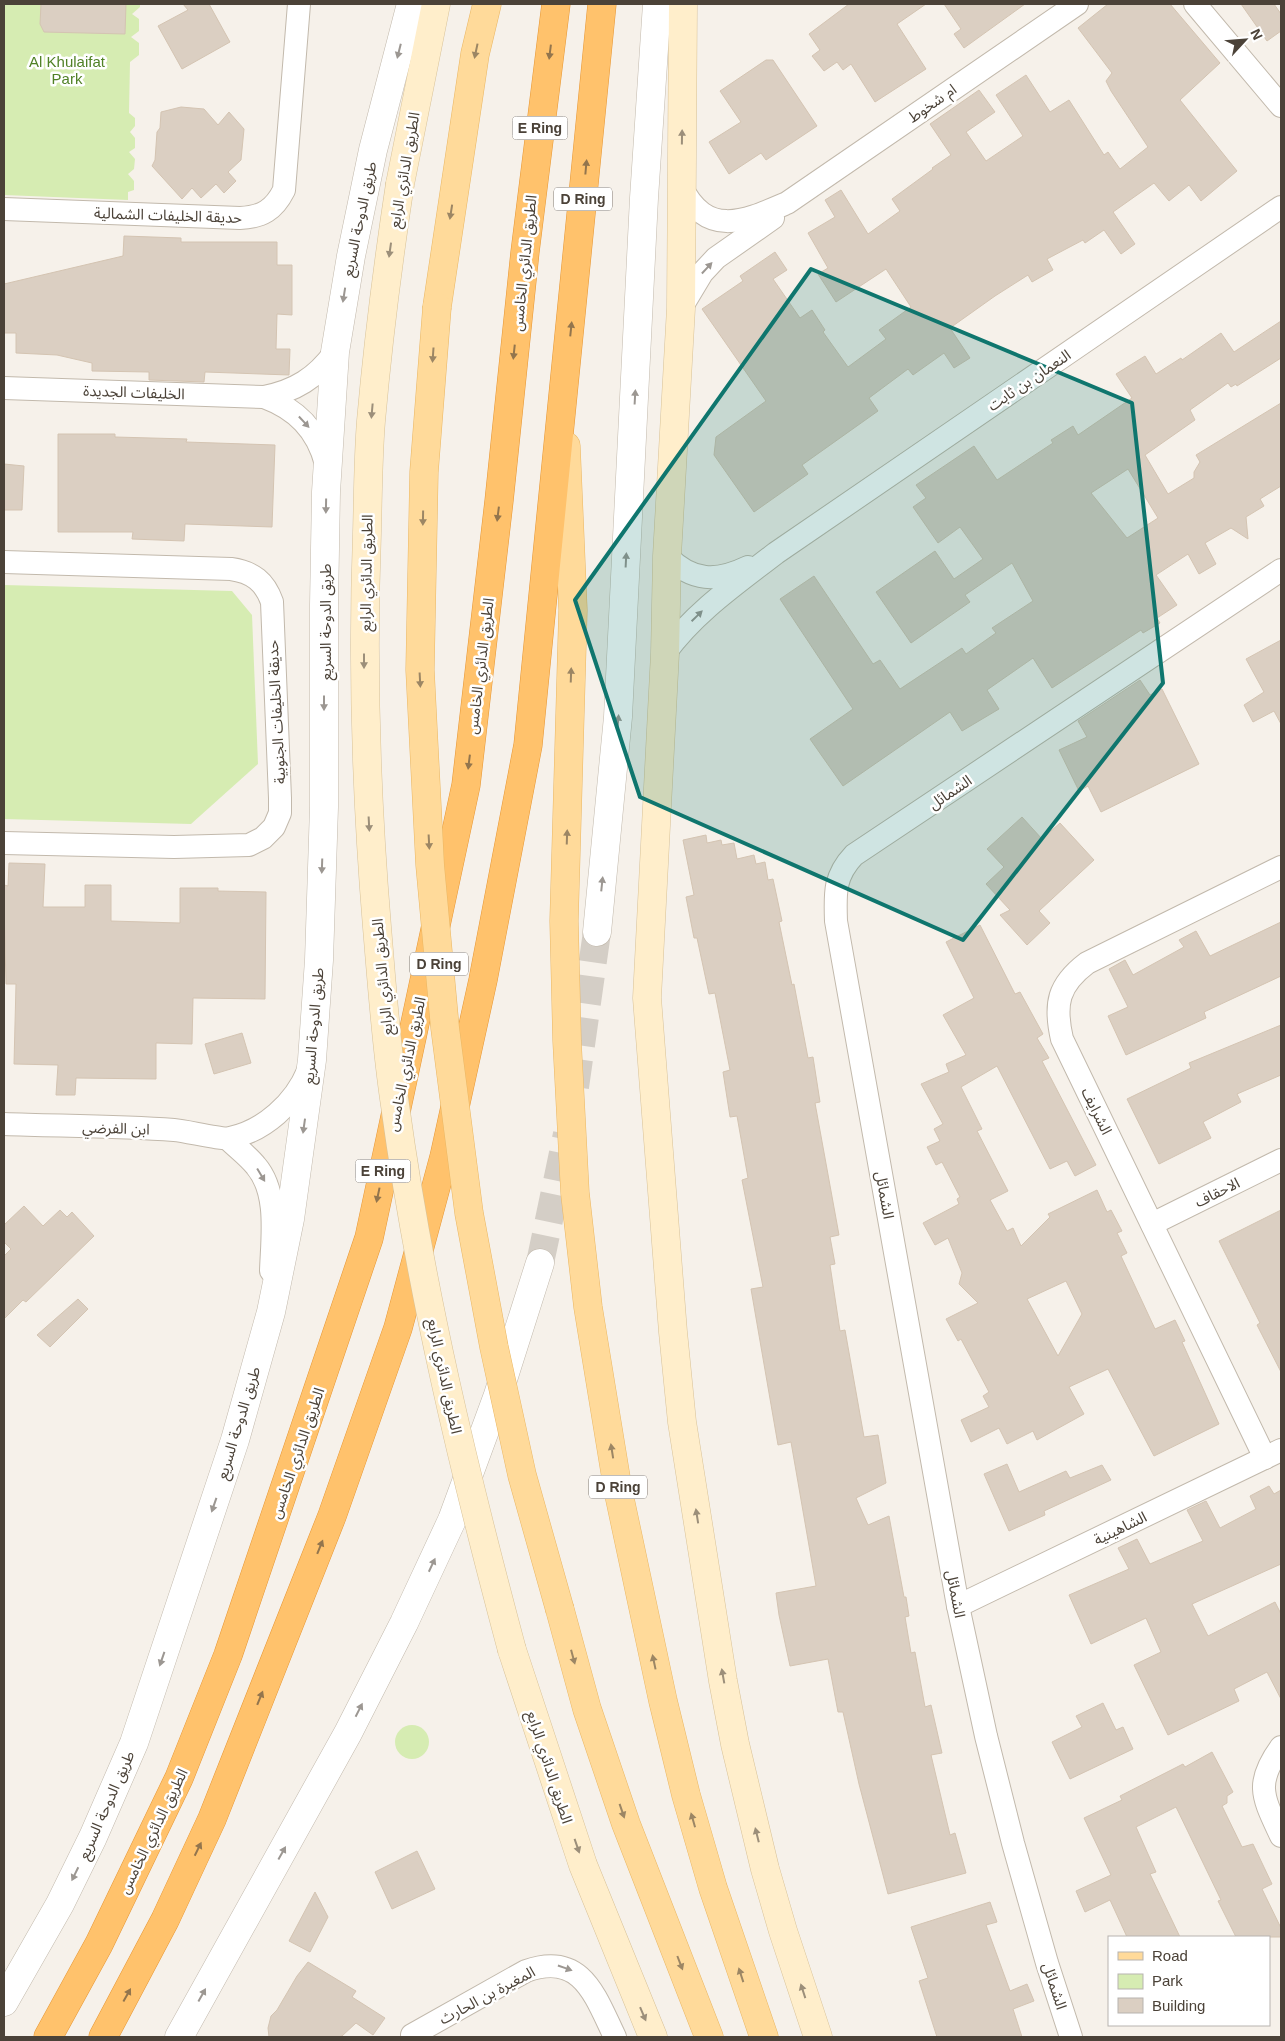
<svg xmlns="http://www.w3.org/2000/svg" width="1285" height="2041" font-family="Arial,'Noto Sans Arabic',sans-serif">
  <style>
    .green { fill: #d6ecb2 }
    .building { fill: #dbcfc2; stroke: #d4c4b2; fill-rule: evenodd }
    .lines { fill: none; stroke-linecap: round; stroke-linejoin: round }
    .tertiary-tunnel { stroke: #d4cec6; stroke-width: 28; stroke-dasharray: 28 14; stroke-linecap: butt }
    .minor-casing { stroke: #c2b9ac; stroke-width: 24 }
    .tertiary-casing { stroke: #c2b9ac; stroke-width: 29 }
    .secondary-casing { stroke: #d8c298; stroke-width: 29 }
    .primary-casing { stroke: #eab764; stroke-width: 29 }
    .motorway-casing { stroke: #e69634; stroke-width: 29 }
    .minor { stroke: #fff; stroke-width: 22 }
    .tertiary { stroke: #fff; stroke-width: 28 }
    .secondary { stroke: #ffeecb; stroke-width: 28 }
    .primary { stroke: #ffda9a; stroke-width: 28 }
    .motorway { stroke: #ffc26c; stroke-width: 28 }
    .secondary-bridge-casing { stroke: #d8c298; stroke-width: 29; stroke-linecap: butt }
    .primary-bridge-casing { stroke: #eab764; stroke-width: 29; stroke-linecap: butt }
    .secondary-bridge { stroke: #ffeecb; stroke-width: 28 }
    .primary-bridge { stroke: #ffda9a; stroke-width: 28 }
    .oneway { fill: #9c9792 }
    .oneway2 { fill: #9c8664 }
    .oneway3 { fill: #93754d }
    .oneway4 { fill: #9c8f7a }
    .marked { fill: #0f766e; fill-opacity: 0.2; stroke: #0f766e; stroke-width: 4; stroke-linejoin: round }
    .labels { text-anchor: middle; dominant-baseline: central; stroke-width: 5; stroke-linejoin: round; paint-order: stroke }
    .shield { fill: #fff; stroke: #817b74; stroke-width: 1 }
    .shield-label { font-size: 14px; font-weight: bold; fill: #4b4238 }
    .park-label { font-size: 15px; fill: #508126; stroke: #fff }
    .street-label { font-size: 15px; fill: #4b4238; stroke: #fff }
  </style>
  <rect width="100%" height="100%" fill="#f6f1ea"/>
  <g class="green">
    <polygon points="4,4 140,4 140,7 132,14 139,19 139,31 131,37 139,43 139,55 130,62 129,113 135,118 135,126 130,132 135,138 135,148 129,152 135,159 134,169 128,174 134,181 134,190 128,192 128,200 4,195"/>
    <polygon points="4,585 232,591 252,615 258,764 191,824 4,819"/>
    <circle cx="412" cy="1742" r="17"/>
  </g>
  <g class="building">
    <polygon points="41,4 126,4 125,34 44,32 40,24"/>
    <polygon points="183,4 209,4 230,42 182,69 158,26 188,10"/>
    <polygon points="849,4 926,4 897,24 926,69 875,102 851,64 843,70 837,62 824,71 812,56 820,50 809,34"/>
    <polygon points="944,4 1025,4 964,48 954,34 961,29"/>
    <polygon points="1108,4 1170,4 1220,63 1180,100 1237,171 1201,201 1189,185 1169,201 1154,183 1113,212 1135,244 1121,254 1104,230 1085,243 1083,240 1047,259 1053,270 1032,282 1028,275 995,296 950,328 970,358 954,368 944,353 913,375 908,369 869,398 878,411 802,465 808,474 754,512 714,455 716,437 766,401 702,309 743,281 740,276 775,252 787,270 773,279 800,318 812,310 825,330 823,332 848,367 886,339 879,330 911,307 886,269 836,302 818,274 828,268 808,233 835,217 825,200 841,190 868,234 900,211 892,199 933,169 932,168 951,155 930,124 979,90 995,112 966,132 986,161 1023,136 996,95 1026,75 1050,112 1069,100 1104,155 1108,152 1120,169 1148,147 1111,91 1106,81 1112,73 1078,28"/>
    <polygon points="1241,4 1274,4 1281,14 1281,31 1267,41"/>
    <polygon points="766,60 773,60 817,126 766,160 761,153 729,174 709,142 741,122 720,91"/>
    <polygon points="181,107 204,109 218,125 229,112 244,129 241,160 228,172 236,181 224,193 216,184 201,198 192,188 182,199 152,166 155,160 157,132 160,128 161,112"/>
    <polygon points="124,236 181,238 181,242 277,242 277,265 292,265 292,315 277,314 276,349 290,349 289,375 205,372 204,382 149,380 149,372 92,371 92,363 57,355 16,353 16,333 4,333 4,284 123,256"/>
    <path d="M1281 321V358L1237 386 1236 384 1231 387 1228 383 1190 410 1195 420 1145 455 1168 494 1194 478V472L1200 462 1196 455 1281 403V486L1260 499 1264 506 1246 517 1248 539 1231 528 1205 543 1216 564 1199 574 1188 554 1156 575 1177 605 1157 618 1160 623 1143 633 1141 630 1052 688 1033 658 987 690 999 709 962 731 950 712 843 786 810 739 853 709 780 599 814 576 873 664 880 660 900 689 962 648 966 654 996 633 992 628 1033 601 1012 563 965 595 970 602 911 643 876 592 935 551 954 579 983 559 960 527 938 543 913 507 926 498 916 485 974 446 997 480 1053 443 1051 440 1073 426 1078 435 1132 398 1116 374 1145 356 1156 374 1181 358 1182 360 1221 333 1234 352ZM1128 469 1158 518 1127 538 1091 493Z"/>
    <polygon points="58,434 115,434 115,437 187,439 186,442 275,445 272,527 185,524 184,541 132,539 133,532 58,532"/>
    <polygon points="4,464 24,466 22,510 4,510"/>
    <polygon points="1281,640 1281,724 1274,711 1253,722 1244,705 1264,692 1246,659"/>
    <polygon points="1140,680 1150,695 1162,689 1199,764 1101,812 1088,786 1079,791 1059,750 1087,737 1078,721"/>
    <polygon points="1022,817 1042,839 1060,823 1094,860 1039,911 1050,923 1027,945 1000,915 1010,910 986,884 1004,867 987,849"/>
    <polygon points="706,835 707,843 721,840 722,845 734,843 737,859 754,855 756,864 765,862 768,880 773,879 782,921 779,922 792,985 794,984 808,1058 813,1057 820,1102 815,1103 839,1235 830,1237 835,1264 830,1265 840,1331 845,1330 864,1437 878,1435 886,1483 856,1498 868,1525 889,1516 904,1597 906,1597 909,1616 905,1617 911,1653 915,1652 925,1707 931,1705 942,1753 931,1755 950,1835 955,1833 966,1873 888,1894 859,1784 843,1712 838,1712 828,1659 790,1666 779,1615 776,1593 816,1586 791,1442 778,1445 751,1289 763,1287 742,1180 748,1178 737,1116 730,1117 723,1072 730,1070 715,993 709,994 697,938 694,938 686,897 694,895 683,840"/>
    <polygon points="9,863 45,864 43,907 85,907 85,885 111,885 111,921 180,923 180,888 218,888 218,891 266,892 265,999 193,998 192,1044 156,1043 156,1079 76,1078 75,1095 56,1095 58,1065 14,1064 16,984 6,984 4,905 4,885 8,886"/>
    <polygon points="1281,922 1281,976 1204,1012 1206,1018 1126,1055 1108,1016 1128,1007 1109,969 1125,960 1133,975 1184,947 1179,940 1196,931 1210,956"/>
    <path d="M980 925 1015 994 1020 992 1043 1034 1037 1038 1049 1058 1042 1061 1096 1165 1075 1176 1067 1161 1050 1169 997 1066 961 1087 982 1129 977 1131 1008 1191 990 1200 1007 1231 1013 1228 1021 1246 1050 1217 1048 1214 1097 1190 1107 1212 1111 1210 1122 1231 1117 1233 1127 1253 1121 1256 1155 1329 1175 1320 1185 1341 1182 1342 1219 1424 1154 1456 1108 1369 1069 1387 1084 1414 1037 1440 1033 1431 1007 1444 999 1428 971 1442 961 1420 989 1407 983 1396 989 1392 961 1339 958 1341 946 1319 978 1303 959 1284 962 1273 948 1238 935 1245 923 1223 959 1204 957 1199 960 1197 942 1162 936 1165 927 1147 940 1141 934 1129 943 1124 921 1084 949 1072 946 1064 966 1055 943 1015 974 998 946 942ZM1066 1281 1082 1314 1058 1356 1027 1299Z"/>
    <polygon points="1281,1025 1281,1075 1237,1094 1241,1102 1203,1122 1211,1138 1159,1164 1127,1099 1191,1068 1189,1063"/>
    <polygon points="242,1033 251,1063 214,1074 205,1044"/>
    <polygon points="24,1206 43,1226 60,1210 67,1217 72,1212 94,1236 26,1302 23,1300 4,1319 4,1256 11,1249 4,1242 4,1225"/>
    <polygon points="1281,1210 1281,1372 1257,1325 1260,1323 1219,1241"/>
    <polygon points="78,1299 88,1309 50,1347 37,1335"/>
    <polygon points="1007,1464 1019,1492 1066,1471 1070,1478 1102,1465 1111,1480 1044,1511 1045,1515 1009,1531 984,1474"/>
    <polygon points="1269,1486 1274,1494 1281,1490 1281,1564 1192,1604 1208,1636 1275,1602 1281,1614 1281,1699 1267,1672 1234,1689 1239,1701 1168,1735 1134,1665 1161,1652 1146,1618 1091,1644 1069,1595 1129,1569 1118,1548 1137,1539 1150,1564 1203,1541 1187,1510 1206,1501 1220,1528 1256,1509 1250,1496"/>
    <polygon points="1103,1703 1116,1730 1123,1727 1133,1749 1070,1779 1052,1742 1082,1727 1076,1716"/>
    <polygon points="1212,1752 1233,1792 1227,1796 1227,1803 1222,1806 1242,1847 1253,1844 1272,1884 1262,1889 1281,1928 1281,1937 1236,1937 1218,1901 1221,1900 1176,1807 1136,1827 1156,1872 1150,1874 1180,1937 1127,1937 1110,1900 1085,1912 1076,1891 1111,1875 1084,1818 1122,1800 1120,1796 1183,1764 1185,1767"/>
    <polygon points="417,1851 435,1889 392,1909 375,1872"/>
    <polygon points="315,1892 328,1917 310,1952 289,1941"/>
    <polygon points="990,1902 997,1922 986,1925 1010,1991 1027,1984 1034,2001 1013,2009 1022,2037 937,2037 919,1981 928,1978 911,1927"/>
    <polygon points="308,1962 356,1991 352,1997 385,2018 373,2035 356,2023 342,2036 338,2037 269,2037 268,2028 271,2016 277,2010 297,1976"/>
  </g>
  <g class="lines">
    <g class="tertiary-tunnel">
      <polyline points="575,1087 597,932"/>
      <polyline points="540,1263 567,1134"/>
    </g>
    <g class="minor-casing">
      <g id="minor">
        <polyline points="1195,4 1281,106"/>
        <path d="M681 186C707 239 745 221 787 203L1077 4"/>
        <path d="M4 209 240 218C262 217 274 210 284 190L299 4"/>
        <polyline points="681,308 702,273 716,258 773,218"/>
        <path d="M4 388 264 397C295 391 316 378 335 352"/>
        <path d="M264 397C296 409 317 429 326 464"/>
        <path d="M667 556C692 582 717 582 748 567"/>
        <path d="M4 562 231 569C253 572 265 582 272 602L280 798V813L274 827 263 838 249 845 174 847 4 843"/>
        <path d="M665 653C695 612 736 584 776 553L1281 207"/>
        <path d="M4 1124C60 1126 118 1126 174 1130 187 1131 222 1140 230 1138 264 1131 295 1103 308 1071"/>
        <path d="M228 1139C237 1148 248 1156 256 1166 279 1193 272 1238 271 1271"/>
        <polyline points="1152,1224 1281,1160"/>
        <path d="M1265 1458 1062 1039C1054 1004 1058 985 1087 963L1281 867"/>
        <polyline points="958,1606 1281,1450"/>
        <path d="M1281 1747C1254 1784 1263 1797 1281 1836"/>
        <path d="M412 2035 526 1971C582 1951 595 1996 615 2037"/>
        <path d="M1071 2037 1047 1963 1013 1843 986 1736 958 1606 836 921C835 893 834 876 854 855L1281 570"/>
      </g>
    </g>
    <g class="tertiary-casing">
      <g id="tertiary">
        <polyline points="597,932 618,717 644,198 657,4"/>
        <polyline points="4,2002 60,1904 93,1837 134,1743 235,1440 271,1312 290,1219 312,1060 319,960 324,807 324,605 326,492 335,352 351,256 373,150 411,4"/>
        <polyline points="179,2037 348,1733 404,1623 452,1520 498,1395 540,1263"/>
      </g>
    </g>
    <g class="secondary-casing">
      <g id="secondary">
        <polyline points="683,4 681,308 667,556 665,653 647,998 673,1332 682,1422 723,1681 735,1744 765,1869 783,1931 818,2037"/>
        <polyline points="400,184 436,4"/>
        <polyline points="512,1650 583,1865 653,2037"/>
      </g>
    </g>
    <g class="primary-casing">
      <g id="primary">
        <polyline points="437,307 475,54 487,4"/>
        <polyline points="566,446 573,610 564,921 567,1041 575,1193 588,1307 618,1490 663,1701 686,1795 713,1888 764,2037"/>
        <polyline points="560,1610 587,1709 626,1824 709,2037"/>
      </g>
    </g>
    <g class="motorway-casing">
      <g id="motorway">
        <polyline points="48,2037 99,1944 179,1778 228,1655 369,1238 466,785 499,501 525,252 556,4"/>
        <polyline points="103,2037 165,1920 212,1819 332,1516 398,1328 444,1157 483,980 528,745 602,4"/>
      </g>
    </g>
    <use href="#minor" class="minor"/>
    <use href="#tertiary" class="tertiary"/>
    <use href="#secondary" class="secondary"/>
    <use href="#primary" class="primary"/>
    <use href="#motorway" class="motorway"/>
    <g class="secondary-bridge-casing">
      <path id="secondary-bridge" d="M400 184C388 263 378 342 371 421 368 458 368 496 367 533 362 664 366 795 377 927 382 986 386 1046 395 1105 420 1289 464 1471 512 1650"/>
    </g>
    <g class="primary-bridge-casing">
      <polyline id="primary-bridge" points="437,307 424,472 420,670 430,865 445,1028 469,1213 494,1347 522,1475 560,1610"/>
    </g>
    <use href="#secondary-bridge" class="secondary-bridge"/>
    <use href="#primary-bridge" class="primary-bridge"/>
  </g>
  <defs><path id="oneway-solid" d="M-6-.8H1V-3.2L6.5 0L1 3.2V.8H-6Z" transform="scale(1.25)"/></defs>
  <g class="oneway">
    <use href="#oneway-solid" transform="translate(399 51) rotate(104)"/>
    <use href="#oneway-solid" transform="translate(707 268) rotate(-47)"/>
    <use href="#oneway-solid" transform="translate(344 295) rotate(99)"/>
    <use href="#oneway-solid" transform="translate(635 397) rotate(-87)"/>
    <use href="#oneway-solid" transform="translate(304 422) rotate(47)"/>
    <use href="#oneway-solid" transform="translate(326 506) rotate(91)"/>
    <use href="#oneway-solid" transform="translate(626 560) rotate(-87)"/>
    <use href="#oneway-solid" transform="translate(697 616) rotate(-44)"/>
    <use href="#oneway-solid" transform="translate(324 703) rotate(90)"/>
    <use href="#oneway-solid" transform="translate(618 722) rotate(-85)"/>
    <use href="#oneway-solid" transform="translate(322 866) rotate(92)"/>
    <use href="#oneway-solid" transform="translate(602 884) rotate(-84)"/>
    <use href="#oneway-solid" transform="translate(304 1126) rotate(98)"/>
    <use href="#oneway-solid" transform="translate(261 1175) rotate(59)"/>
    <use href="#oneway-solid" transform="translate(214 1505) rotate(109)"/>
    <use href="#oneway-solid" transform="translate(432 1565) rotate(-65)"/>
    <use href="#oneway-solid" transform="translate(162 1659) rotate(109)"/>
    <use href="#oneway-solid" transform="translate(359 1710) rotate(-63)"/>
    <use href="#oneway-solid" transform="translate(282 1853) rotate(-61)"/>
    <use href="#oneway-solid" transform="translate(75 1874) rotate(116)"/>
    <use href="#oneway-solid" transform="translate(565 1968) rotate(19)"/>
    <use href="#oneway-solid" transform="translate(202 1995) rotate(-61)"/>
  </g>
  <g class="oneway2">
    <use href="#oneway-solid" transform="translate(476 51) rotate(102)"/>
    <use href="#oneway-solid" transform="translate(451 212) rotate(99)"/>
    <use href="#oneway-solid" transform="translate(433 355) rotate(94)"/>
    <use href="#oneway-solid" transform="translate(423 518) rotate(91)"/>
    <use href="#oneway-solid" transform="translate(571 675) rotate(-88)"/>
    <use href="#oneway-solid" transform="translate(420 680) rotate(87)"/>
    <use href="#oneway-solid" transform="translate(567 837) rotate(-88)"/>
    <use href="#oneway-solid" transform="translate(429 842) rotate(87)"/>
    <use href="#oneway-solid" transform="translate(612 1451) rotate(-99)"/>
    <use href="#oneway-solid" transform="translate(573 1657) rotate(75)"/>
    <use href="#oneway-solid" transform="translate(654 1662) rotate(-102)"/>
    <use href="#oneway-solid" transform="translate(622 1811) rotate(71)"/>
    <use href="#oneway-solid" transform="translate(693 1820) rotate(-106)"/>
    <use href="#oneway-solid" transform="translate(680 1963) rotate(69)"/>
    <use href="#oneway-solid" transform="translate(741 1975) rotate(-108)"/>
  </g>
  <g class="oneway3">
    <use href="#oneway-solid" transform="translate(550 52) rotate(97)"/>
    <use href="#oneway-solid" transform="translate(586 167) rotate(-85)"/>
    <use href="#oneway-solid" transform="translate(571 329) rotate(-84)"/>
    <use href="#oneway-solid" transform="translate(514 352) rotate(96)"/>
    <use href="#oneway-solid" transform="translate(498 514) rotate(97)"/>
    <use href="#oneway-solid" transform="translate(469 762) rotate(97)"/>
    <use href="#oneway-solid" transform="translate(378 1195) rotate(102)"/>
    <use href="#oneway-solid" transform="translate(320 1547) rotate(-68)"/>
    <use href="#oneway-solid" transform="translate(260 1698) rotate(-68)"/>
    <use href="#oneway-solid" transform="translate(198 1849) rotate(-64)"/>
    <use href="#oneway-solid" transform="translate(127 1995) rotate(-61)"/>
  </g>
  <g class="oneway4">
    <use href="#oneway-solid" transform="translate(682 137) rotate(-89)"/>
    <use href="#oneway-solid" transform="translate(390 250) rotate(98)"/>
    <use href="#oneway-solid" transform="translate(372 411) rotate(95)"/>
    <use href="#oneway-solid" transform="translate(364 661) rotate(90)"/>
    <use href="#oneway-solid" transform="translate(369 824) rotate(87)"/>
    <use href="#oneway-solid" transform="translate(697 1516) rotate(-99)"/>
    <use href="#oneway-solid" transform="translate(723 1676) rotate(-100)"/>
    <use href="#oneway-solid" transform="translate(757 1835) rotate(-104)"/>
    <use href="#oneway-solid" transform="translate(577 1846) rotate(71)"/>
    <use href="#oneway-solid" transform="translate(803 1991) rotate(-108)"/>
    <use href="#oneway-solid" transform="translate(643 2014) rotate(67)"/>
  </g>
  <path class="marked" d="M811 269 1132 403 1163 683 963 940 640 797 575 600Z"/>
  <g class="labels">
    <g class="shield">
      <rect x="512.5" y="116.5" width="55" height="23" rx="4"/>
      <rect x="554" y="187.5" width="58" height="23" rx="4"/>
      <rect x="410" y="952.5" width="58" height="23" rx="4"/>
      <rect x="355.5" y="1159.5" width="55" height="23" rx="4"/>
      <rect x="589" y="1475.5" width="58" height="23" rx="4"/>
    </g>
    <g class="shield-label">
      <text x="540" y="128">E Ring</text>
      <text x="583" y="199">D Ring</text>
      <text x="439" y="964">D Ring</text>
      <text x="383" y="1171">E Ring</text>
      <text x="618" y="1487">D Ring</text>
    </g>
    <g class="park-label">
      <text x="67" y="61">Al Khulaifat<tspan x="67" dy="17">Park</tspan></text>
    </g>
    <g class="street-label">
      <text transform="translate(932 103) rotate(-35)">ام شخوط</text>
      <text transform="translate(404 170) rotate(-80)">الطريق الدائري الرابع</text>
      <text transform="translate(168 215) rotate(2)">حديقة الخليفات الشمالية</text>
      <text transform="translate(359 219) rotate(-78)">طريق الدوحة السريع</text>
      <text transform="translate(524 263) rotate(-84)">الطريق الدائري الخامس</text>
      <text transform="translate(1029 380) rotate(-34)">النعمان بن ثابت</text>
      <text transform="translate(134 392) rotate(2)">الخليفات الجديدة</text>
      <text transform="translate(366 573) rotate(-89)">الطريق الدائري الرابع</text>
      <text transform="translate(325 622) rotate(-90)">طريق الدوحة السريع</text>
      <text transform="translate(480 666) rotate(-83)">الطريق الدائري الخامس</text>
      <text transform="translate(276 712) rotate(-93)">حديقة الخليفات الجنوبية</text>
      <text transform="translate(950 792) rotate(-34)">الشمائل</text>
      <text transform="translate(382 977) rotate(-95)">الطريق الدائري الرابع</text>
      <text transform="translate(313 1026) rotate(-85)">طريق الدوحة السريع</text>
      <text transform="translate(406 1064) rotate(-78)">الطريق الدائري الخامس</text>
      <text transform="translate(1097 1111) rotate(64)">الشرايف</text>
      <text transform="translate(116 1128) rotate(2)">ابن الفرضي</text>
      <text transform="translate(1217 1192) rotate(-26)">الاحقاف</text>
      <text transform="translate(885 1195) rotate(80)">الشمائل</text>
      <text transform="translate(445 1376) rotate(78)">الطريق الدائري الرابع</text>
      <text transform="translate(238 1423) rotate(-73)">طريق الدوحة السريع</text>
      <text transform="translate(297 1453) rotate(-71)">الطريق الدائري الخامس</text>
      <text transform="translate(1120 1528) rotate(-26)">الشاهينية</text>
      <text transform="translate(956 1594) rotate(79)">الشمائل</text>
      <text transform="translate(550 1767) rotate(72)">الطريق الدائري الرابع</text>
      <text transform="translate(106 1805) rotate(-66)">طريق الدوحة السريع</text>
      <text transform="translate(153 1831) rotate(-64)">الطريق الدائري الخامس</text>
      <text transform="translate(1055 1986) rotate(72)">الشمائل</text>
      <text transform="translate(487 1995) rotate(-28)">المغيرة بن الحارث</text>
    </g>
  </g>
  <rect width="1285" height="2041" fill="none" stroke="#4b4238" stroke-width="10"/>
  <rect x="1108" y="1936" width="162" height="90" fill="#ffffff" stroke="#b7b3af"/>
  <rect x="1118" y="1952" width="25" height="8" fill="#ffda9a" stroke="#b7b3af"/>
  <text x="1152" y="1961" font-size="15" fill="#4b4238">Road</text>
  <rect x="1118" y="1974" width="25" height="15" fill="#d6ecb2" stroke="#b7b3af"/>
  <text x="1152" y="1986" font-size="15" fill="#4b4238">Park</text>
  <rect x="1118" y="1998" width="25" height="15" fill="#dbcfc2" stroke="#b7b3af"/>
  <text x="1152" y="2011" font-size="15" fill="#4b4238">Building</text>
  <g transform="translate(1245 40) rotate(64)" stroke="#ffffff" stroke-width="4" paint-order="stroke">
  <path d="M0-4L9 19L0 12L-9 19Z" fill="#4b4238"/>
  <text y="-8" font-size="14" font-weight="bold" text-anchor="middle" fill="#4b4238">N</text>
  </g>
</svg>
